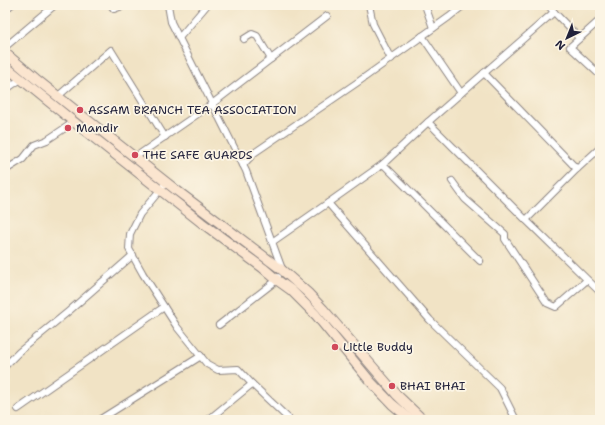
<svg xmlns="http://www.w3.org/2000/svg" width="605" height="425" font-family="'Shantell Sans',sans-serif">
  <style>
    .lines { fill: none; stroke-linecap: round; stroke-linejoin: round }
    .minor-casing { stroke: #8a8280; stroke-width: 8 }
    .secondary-casing { stroke: #8a8280; stroke-width: 11 }
    .minor { stroke: #fff; stroke-width: 6 }
    .secondary { stroke: #fbe5cf; stroke-width: 9 }
    .poi-dot { fill: #d1495b; stroke: #fcf5e5; stroke-width: 1.5 }
    .labels { text-anchor: middle; dominant-baseline: central; stroke-width: 3.5; stroke-linejoin: round; paint-order: stroke }
    .poi-label { font-size: 12px; fill: #22223b; stroke: #fcf5e5; text-anchor: start }
  </style>
  <rect width="100%" height="100%" fill="#fcf5e5"/>
  <filter id="ink" filterUnits="userSpaceOnUse"><feTurbulence type="fractalNoise" baseFrequency=".025" numOctaves="2"/><feDisplacementMap in="SourceGraphic" scale="8" xChannelSelector="R" yChannelSelector="G"/><feConvolveMatrix kernelMatrix="1 2 1 2 8 2 1 2 1" color-interpolation-filters="sRGB"/></filter>
  <filter id="wash" filterUnits="userSpaceOnUse"><feTurbulence type="fractalNoise" baseFrequency=".012" numOctaves="4" result="noise"/><feDisplacementMap in="SourceGraphic" scale="16" xChannelSelector="R" yChannelSelector="G"/><feGaussianBlur stdDeviation="0.9" result="paint"/><feColorMatrix in="noise" values="0 0 0 0 0 0 0 0 0 0 0 0 0 0 0 0 0 1.4 0 .05"/><feComposite in="paint" operator="in"/></filter>
  <g filter="url(#wash)">
    <rect width="100%" height="100%" fill="#f1e3c5"/>
  </g>
  <g filter="url(#ink)">
    <g class="lines">
      <g class="minor-casing">
        <g id="minor">
          <polyline points="111,5 114,9 125,5"/>
          <polyline points="168,5 171,22 246,171 282,269"/>
          <polyline points="369,5 373,24 391,59"/>
          <polyline points="425,5 433,28"/>
          <polyline points="5,10 11,5"/>
          <polyline points="554,12 579,38"/>
          <polyline points="600,20 570,47 600,75"/>
          <polyline points="422,36 461,93"/>
          <polyline points="179,38 207,5"/>
          <polyline points="244,39 252,34 257,36 271,59"/>
          <polyline points="5,47 55,5"/>
          <polyline points="484,73 577,169"/>
          <polyline points="5,90 21,79"/>
          <polyline points="57,97 111,50 165,137"/>
          <polyline points="428,122 526,220 600,292"/>
          <polyline points="134,158 212,104 327,16"/>
          <polyline points="383,164 480,261"/>
          <polyline points="243,165 254,153 358,82 449,17 464,5"/>
          <polyline points="5,168 7,169 23,159 34,145 47,140 74,122"/>
          <polyline points="452,181 465,199 505,234 505,239 547,303 556,307 587,280"/>
          <polyline points="166,183 140,214 130,234 129,249 143,274 177,327 207,364 218,370 238,369 252,384 208,420"/>
          <polyline points="328,203 430,320 500,388 516,420"/>
          <polyline points="526,220 577,169 600,148"/>
          <polyline points="272,242 328,203 383,164 428,122 554,12 548,5"/>
          <polyline points="219,325 277,280 278,277"/>
          <polyline points="6,365 19,352 69,311 133,255"/>
          <polyline points="252,384 290,420"/>
          <polyline points="18,409 164,307"/>
          <polyline points="99,420 201,356"/>
        </g>
      </g>
      <g class="secondary-casing">
        <g id="secondary">
          <polyline points="5,53 36,79 176,190 282,270 308,293 323,309 397,395 423,420"/>
          <polyline points="5,66 74,122 202,223 263,268 277,280 291,290 316,315 370,381 392,404 411,420"/>
        </g>
      </g>
      <use href="#minor" class="minor"/>
      <use href="#secondary" class="secondary"/>
    </g>
  </g>
  <g class="poi-dot">
    <circle cx="80" cy="110" r="4"/>
    <circle cx="68" cy="128" r="4"/>
    <circle cx="135" cy="155" r="4"/>
    <circle cx="335" cy="347" r="4"/>
    <circle cx="392" cy="386" r="4"/>
  </g>
  <g class="labels">
    <g class="poi-label">
      <text x="88" y="110">ASSAM BRANCH TEA ASSOCIATION</text>
      <text x="76" y="128">Mandir</text>
      <text x="143" y="155">THE SAFE GUARDS</text>
      <text x="343" y="347">Little Buddy</text>
      <text x="400" y="386">BHAI BHAI</text>
    </g>
  </g>
  <rect width="605" height="425" fill="none" stroke="#fcf5e5" stroke-width="20"/>
  <g transform="translate(567 38) rotate(223)" stroke="#fcf5e5" stroke-width="3" paint-order="stroke">
  <path d="M0-3L7 15L0 10L-7 15Z" fill="#22223b"/>
  <text y="-6" font-size="11" font-weight="bold" text-anchor="middle" fill="#22223b">N</text>
  </g>
</svg>
